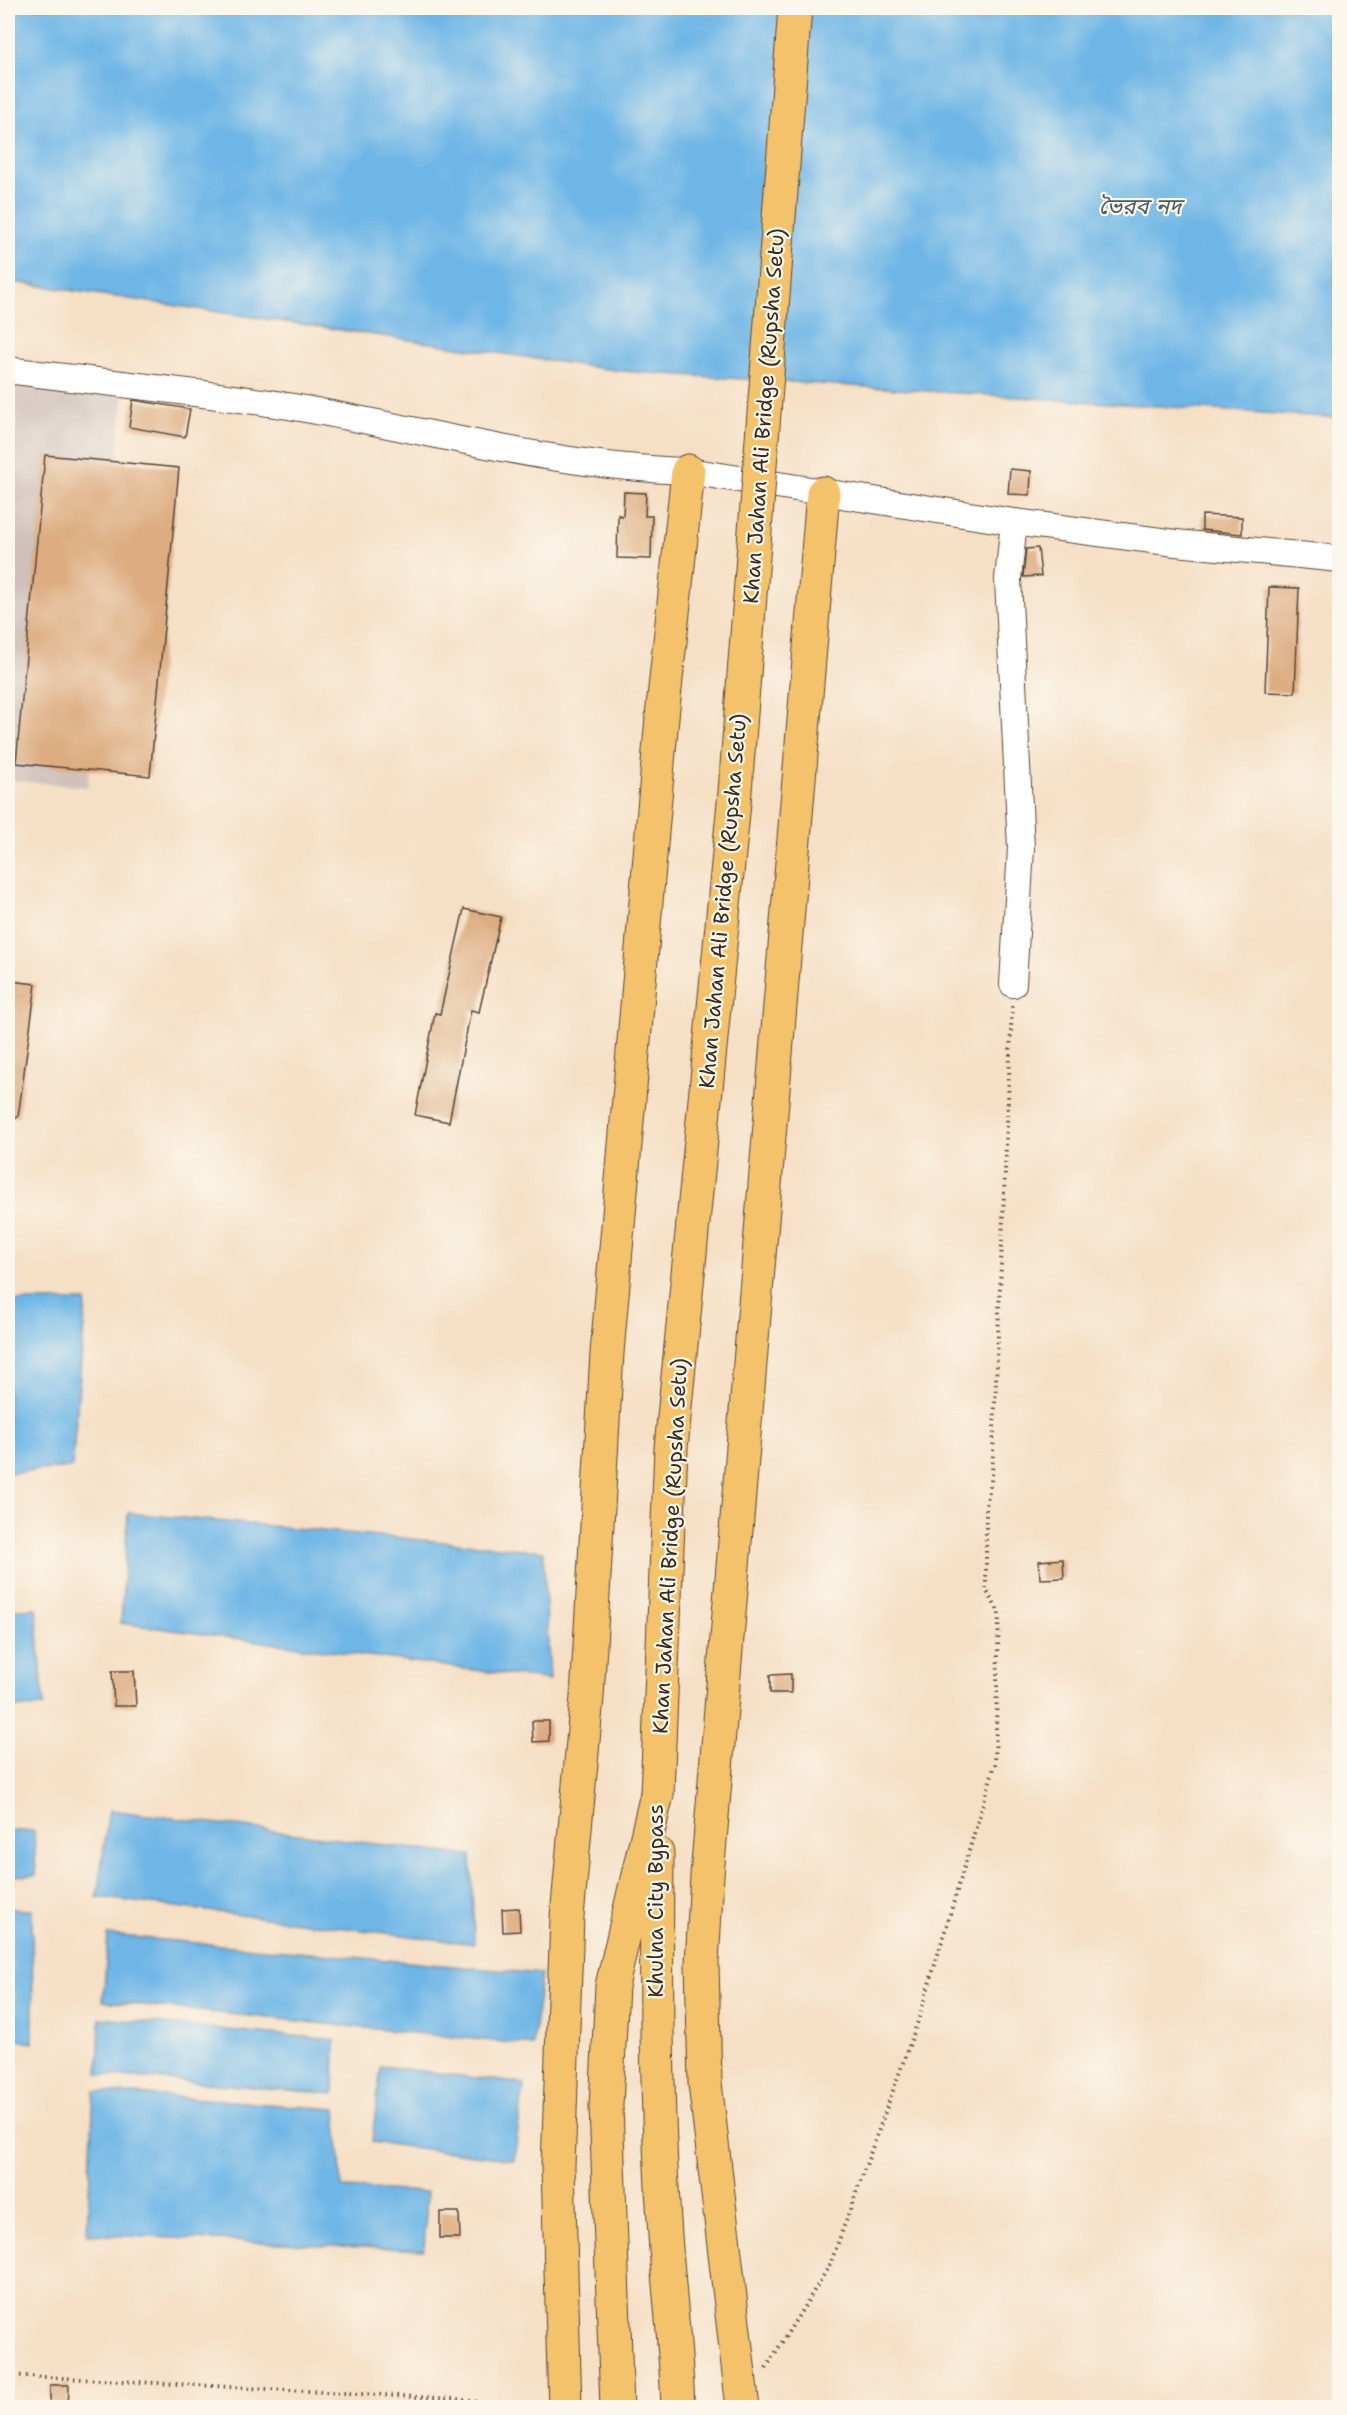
<svg xmlns="http://www.w3.org/2000/svg" width="1347" height="2415" font-family="'Shantell Sans','Noto Sans Bengali',sans-serif">
  <style>
    .industrial { fill: #cfc0ba }
    .water { fill: #6eb6e6; stroke: #547082; stroke-width: 1.5 }
    .building { fill: #ddad81 }
    .lines { fill: none; stroke-linecap: round; stroke-linejoin: round }
    .street-casing { stroke: #574537; stroke-width: 28 }
    .highway-casing { stroke: #574537; stroke-width: 35 }
    .path { stroke: #574537; stroke-width: 4; stroke-dasharray: 1.5 4.5; stroke-linecap: butt }
    .street { stroke: #fff; stroke-width: 26 }
    .highway { stroke: #f4c26a; stroke-width: 33 }
    .highway-bridge-casing { stroke: #574537; stroke-width: 35; stroke-linecap: butt }
    .highway-bridge { stroke: #f4c26a; stroke-width: 33 }
    .labels { text-anchor: middle; dominant-baseline: central; stroke-width: 4.5; stroke-linejoin: round; paint-order: stroke }
    .street-label { font-size: 21px; fill: #3b2a1e; stroke: #fbf7ec }
    .water-label { font-size: 22px; font-style: italic; fill: #4d5b64; stroke: #fbf7ec }
  </style>
  <rect width="100%" height="100%" fill="#fbf7ec"/>
  <filter id="ink" filterUnits="userSpaceOnUse"><feTurbulence type="fractalNoise" baseFrequency=".0167" numOctaves="2"/><feDisplacementMap in="SourceGraphic" scale="12" xChannelSelector="R" yChannelSelector="G"/><feConvolveMatrix kernelMatrix="1 2 1 2 8 2 1 2 1" color-interpolation-filters="sRGB"/></filter>
  <filter id="wash" filterUnits="userSpaceOnUse"><feTurbulence type="fractalNoise" baseFrequency=".008" numOctaves="4" result="noise"/><feDisplacementMap in="SourceGraphic" scale="24" xChannelSelector="R" yChannelSelector="G"/><feGaussianBlur stdDeviation="1.35" result="paint"/><feColorMatrix in="noise" values="0 0 0 0 0 0 0 0 0 0 0 0 0 0 0 0 0 1.4 0 .05"/><feComposite in="paint" operator="in"/></filter>
  <g filter="url(#wash)">
    <rect width="100%" height="100%" fill="#f5dfc5"/>
    <polygon class="industrial" points="8,379 123,396 88,787 8,780"/>
    <g class="water">
      <polygon points="8,8 1339,8 1339,418 621,371 8,281"/>
      <polygon points="8,1301 86,1301 72,1467 8,1473"/>
      <polygon points="128,1513 543,1551 550,1680 121,1623"/>
      <polygon points="36,1608 44,1706 8,1708 8,1610"/>
      <polygon points="109,1810 471,1856 474,1944 97,1897"/>
      <polygon points="8,1831 34,1831 36,1875 8,1876"/>
      <polygon points="8,1909 32,1910 33,2043 8,2038"/>
      <polygon points="108,1935 541,1974 533,2045 103,2001"/>
      <polygon points="100,2018 335,2040 334,2094 98,2074"/>
      <polygon points="381,2066 524,2084 514,2160 372,2142"/>
      <polygon points="94,2091 336,2109 342,2188 427,2192 424,2250 87,2234"/>
    </g>
    <g id="blocks">
      <g class="building">
        <polygon points="133,400 190,409 185,437 129,427"/>
        <polygon points="45,455 179,468 150,776 16,763"/>
        <polygon points="1010,469 1031,471 1030,495 1008,494"/>
        <polygon points="624,492 646,493 645,516 652,516 651,559 617,558 618,515 623,516"/>
        <polygon points="1202,515 1242,517 1242,534 1202,530"/>
        <polygon points="1038,548 1041,576 1023,577 1026,549"/>
        <polygon points="1269,587 1299,588 1295,693 1265,692"/>
        <polygon points="464,909 501,917 479,1012 471,1010 449,1122 415,1115 435,1013 440,1014"/>
        <polygon points="10,981 36,984 18,1117 8,1117 8,1004"/>
        <polygon points="1063,1559 1064,1578 1040,1579 1039,1561"/>
        <polygon points="112,1671 134,1671 136,1706 114,1706"/>
        <polygon points="791,1674 791,1693 770,1693 770,1675"/>
        <polygon points="532,1721 549,1721 549,1741 533,1742"/>
        <polygon points="519,1908 520,1931 503,1932 502,1909"/>
        <polygon points="440,2212 459,2212 460,2238 440,2238"/>
        <polygon points="50,2385 69,2385 68,2408 50,2407"/>
      </g>
    </g>
  </g>
  <g filter="url(#ink)">
    <use href="#blocks" fill-opacity="0" stroke="#574537" stroke-width="1.5"/>
    <g class="lines">
      <g class="street-casing">
        <g id="street">
          <path d="M8 370C99 382 191 391 282 405 417 427 551 467 688 471L1014 522 1176 543 1340 559"/>
          <polyline points="1013,984 1021,848 1008,579 1014,522"/>
        </g>
      </g>
      <g class="highway-casing">
        <g id="highway">
          <path d="M657 1853C656 1980 656 2108 665 2235 669 2293 676 2350 678 2408"/>
          <polyline points="565,2408 558,2167 567,1917 587,1697 607,1353 662,717 688,471"/>
          <polyline points="617,2408 606,2106 612,1986 657,1794"/>
          <polyline points="743,2408 705,2083 702,1963 707,1876 823,493"/>
        </g>
      </g>
      <g class="path">
        <polyline points="766,2368 830,2265 918,2021 995,1764 999,1612 986,1590 986,1506 992,1476 1012,1006"/>
        <polyline points="8,2375 455,2399 531,2408"/>
      </g>
      <use href="#street" class="street"/>
      <use href="#highway" class="highway"/>
      <g class="highway-bridge-casing">
        <polyline id="highway-bridge" points="657,1794 671,1448 735,792 795,8"/>
      </g>
      <use href="#highway-bridge" class="highway-bridge"/>
    </g>
  </g>
  <g class="labels">
    <g class="street-label">
      <text transform="translate(764 416) rotate(-86)">Khan Jahan Ali Bridge (Rupsha Setu)</text>
      <text transform="translate(723 901) rotate(-85)">Khan Jahan Ali Bridge (Rupsha Setu)</text>
      <text transform="translate(670 1546) rotate(-87)">Khan Jahan Ali Bridge (Rupsha Setu)</text>
      <text transform="translate(656 1901) rotate(-90)">Khulna City Bypass</text>
    </g>
    <g class="water-label">
      <text x="1140" y="206">ভৈরব নদ</text>
    </g>
  </g>
  <rect width="1347" height="2415" fill="none" stroke="#fbf7ec" stroke-width="30"/>
</svg>
